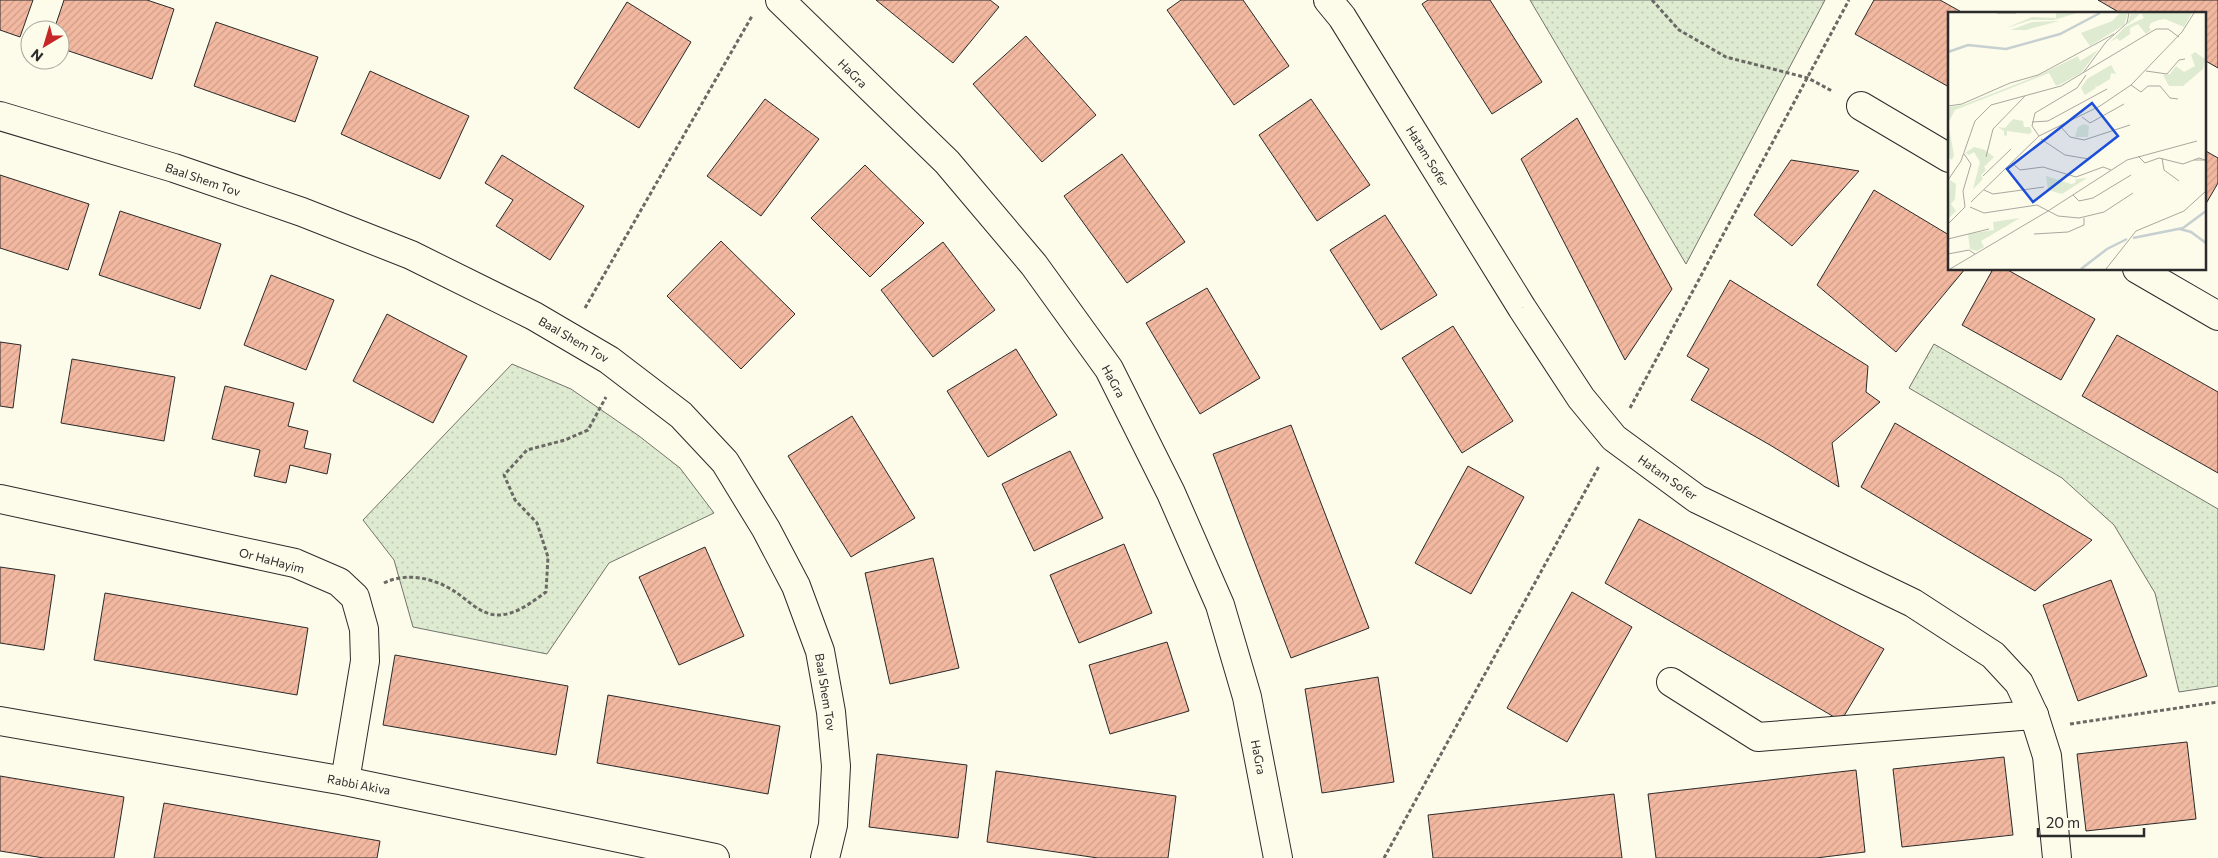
<svg xmlns="http://www.w3.org/2000/svg" width="2218" height="858" font-family="Commissioner,sans-serif">
  <style>
    .green { fill: url(#green-dots); stroke: #74746e }
    .building { fill: url(#building-hatch); stroke: #2b2b2b }
    .lines { fill: none; stroke-linecap: round; stroke-linejoin: round }
    .minor-casing { stroke: #2b2b2b; stroke-width: 30 }
    .path { stroke: #6a6964; stroke-width: 3; stroke-dasharray: 4 2.5; stroke-linecap: butt }
    .minor { stroke: #fdfbea; stroke-width: 28 }
    .labels { text-anchor: middle; dominant-baseline: central; stroke-width: 4; stroke-linejoin: round; paint-order: stroke }
    .street-label { font-size: 12px; fill: #2b2b2b; stroke: #fdfbea }
    .inset-river { fill: none; stroke: #c7d0d0; stroke-width: 2.5 }
    .inset-road { fill: none; stroke: #a9a89e; stroke-width: 1 }
    .view { fill: #1d4ed8; fill-opacity: 0.15; stroke: #1d4ed8; stroke-width: 2.5 }
    .inset-edge { fill: none; stroke: #2b2b2b; stroke-width: 2.5 }
  </style>
  <defs>
    <pattern id="green-dots" width="8" height="8" patternUnits="userSpaceOnUse" patternTransform="scale(1.25)"><rect width="8" height="8" fill="#deebd1"/><path d="M2 2h.1M6 6h.1" fill="none" stroke="#bfcab4" stroke-width="1.8" stroke-linecap="round"/></pattern>
    <pattern id="building-hatch" width="6" height="6" patternUnits="userSpaceOnUse" patternTransform="scale(1.25)"><rect width="6" height="6" fill="#f2b8a0"/><path d="M-1 1l2-2M0 6l6-6M5 7l2-2" fill="none" stroke="#d09e8a"/></pattern>
  </defs>
  <rect width="100%" height="100%" fill="#fdfbea"/>
  <g class="green">
    <polygon points="1530,0 1825,0 1686,264"/>
    <polygon points="1934,344 2218,509 2218,686 2179,692 2155,593 2114,525 2062,478 1909,388"/>
    <polygon points="512,364 571,389 639,436 680,468 714,513 609,563 547,654 413,627 394,560 363,520"/>
  </g>
  <g class="building">
    <polygon points="0,0 33,0 20,37 0,30"/>
    <polygon points="64,0 147,0 174,9 152,79 60,48 60,30 54,30"/>
    <polygon points="876,0 990,0 999,7 953,63"/>
    <polygon points="1181,0 1243,0 1289,66 1234,105 1167,10"/>
    <polygon points="1428,0 1490,0 1542,82 1492,114 1422,4"/>
    <polygon points="1874,0 1940,0 1965,14 1949,14 1949,87 1855,34"/>
    <polygon points="2098,0 2218,0 2218,68 2204,60 2204,14 2122,14"/>
    <polygon points="627,2 691,42 639,128 574,88"/>
    <polygon points="216,22 318,57 295,122 194,86"/>
    <polygon points="1026,36 1096,115 1042,162 973,84"/>
    <polygon points="370,71 469,116 440,179 341,134"/>
    <polygon points="765,99 819,139 761,216 707,176"/>
    <polygon points="1311,99 1370,185 1317,221 1259,135"/>
    <polygon points="1577,118 1672,289 1625,360 1521,159"/>
    <polygon points="2204,150 2218,158 2218,183 2204,207"/>
    <polygon points="1122,154 1185,242 1127,283 1064,196"/>
    <polygon points="502,155 584,206 550,260 496,226 513,200 485,183"/>
    <polygon points="1791,160 1859,171 1792,246 1754,215"/>
    <polygon points="865,165 924,223 870,277 811,218"/>
    <polygon points="0,175 89,204 68,270 0,248"/>
    <polygon points="1874,190 1949,235 1949,269 1965,269 1896,352 1817,285"/>
    <polygon points="120,211 221,244 200,309 99,275"/>
    <polygon points="1385,215 1437,295 1381,330 1330,250"/>
    <polygon points="721,241 795,314 741,369 667,296"/>
    <polygon points="943,242 995,310 933,357 881,290"/>
    <polygon points="1993,269 2006,269 2095,319 2061,380 1962,325"/>
    <polygon points="271,275 334,300 306,370 244,345"/>
    <polygon points="1730,280 1868,366 1866,392 1880,402 1832,443 1839,487 1770,445 1691,400 1709,369 1687,356"/>
    <polygon points="1207,288 1260,378 1200,414 1146,323"/>
    <polygon points="387,314 467,356 433,423 353,381"/>
    <polygon points="1453,326 1513,421 1462,453 1402,358"/>
    <polygon points="2117,335 2218,392 2218,473 2082,396"/>
    <polygon points="0,342 21,345 13,408 0,406"/>
    <polygon points="1016,349 1057,415 988,457 947,391"/>
    <polygon points="72,359 175,377 164,441 61,423"/>
    <polygon points="225,386 294,403 288,426 308,431 304,448 331,454 327,474 290,465 286,483 254,476 260,450 212,439"/>
    <polygon points="852,416 915,518 851,557 788,456"/>
    <polygon points="1895,423 2092,540 2035,591 1861,487"/>
    <polygon points="1291,425 1369,628 1291,658 1213,454"/>
    <polygon points="1070,451 1103,518 1034,551 1002,484"/>
    <polygon points="1468,466 1524,497 1471,594 1415,563"/>
    <polygon points="1639,519 1884,649 1841,721 1605,583"/>
    <polygon points="1124,544 1152,613 1079,643 1050,575"/>
    <polygon points="705,547 744,636 679,665 639,577"/>
    <polygon points="933,558 959,668 890,684 865,573"/>
    <polygon points="0,567 55,575 44,650 0,643"/>
    <polygon points="2111,580 2147,676 2078,701 2043,605"/>
    <polygon points="1572,592 1632,627 1567,742 1507,708"/>
    <polygon points="105,593 308,628 297,695 94,660"/>
    <polygon points="1167,642 1189,711 1110,734 1089,665"/>
    <polygon points="395,655 568,686 556,755 383,725"/>
    <polygon points="1378,677 1394,782 1322,793 1305,689"/>
    <polygon points="608,695 780,726 768,794 597,763"/>
    <polygon points="2187,742 2196,819 2086,831 2077,754"/>
    <polygon points="877,754 967,765 958,838 869,827"/>
    <polygon points="2004,757 2013,835 1902,847 1893,769"/>
    <polygon points="1856,770 1865,852 1816,858 1656,858 1648,794"/>
    <polygon points="996,771 1176,796 1168,858 1098,858 987,842"/>
    <polygon points="0,776 124,797 114,858 44,858 0,851"/>
    <polygon points="1614,794 1622,858 1433,858 1428,815"/>
    <polygon points="164,803 380,841 377,858 154,858"/>
  </g>
  <g class="lines">
    <g class="minor-casing">
      <g id="minor">
        <polyline points="780,0 947,162 1034,265 1109,369 1171,493 1220,605 1247,697 1278,858"/>
        <polyline points="1328,0 1342,17 1522,308 1581,398 1614,438 1697,499 1913,603 1993,655 2019,683 2034,715 2047,756 2057,858"/>
        <polyline points="1861,106 1949,158"/>
        <polyline points="0,116 174,168 302,212 411,255 534,316 609,360 681,415 725,462 766,529 796,586 820,651 831,712 836,766 833,825 825,858"/>
        <polyline points="2137,269 2218,316"/>
        <polyline points="0,499 295,563 339,582 355,597 364,629 365,661 345,781"/>
        <polyline points="1671,682 1758,737 2034,715"/>
        <polyline points="0,721 345,781 715,858"/>
      </g>
    </g>
    <g class="path">
      <polyline points="1652,0 1679,30 1726,57 1808,78 1832,91"/>
      <polyline points="585,308 752,16"/>
      <polyline points="1630,408 1849,0"/>
      <path d="M384 583C406 572 434 578 454 591 467 599 480 615 498 615 516 615 532 602 546 592L548 557 537 523 515 500 504 475 527 450 565 440 588 430 606 397"/>
      <polyline points="2070,724 2218,702"/>
      <polyline points="1384,858 1599,466"/>
    </g>
    <use href="#minor" class="minor"/>
  </g>
  <g class="labels">
    <g class="street-label">
      <text transform="translate(853 73) rotate(45)">HaGra</text>
      <text transform="translate(1428 156) rotate(58)">Hatam Sofer</text>
      <text transform="translate(203 179) rotate(19)">Baal Shem Tov</text>
      <text transform="translate(574 339) rotate(30)">Baal Shem Tov</text>
      <text transform="translate(1114 381) rotate(61)">HaGra</text>
      <text transform="translate(1668 477) rotate(35)">Hatam Sofer</text>
      <text transform="translate(272 560) rotate(15)">Or HaHayim</text>
      <text transform="translate(826 692) rotate(81)">Baal Shem Tov</text>
      <text transform="translate(1259 757) rotate(79)">HaGra</text>
      <text transform="translate(359 784) rotate(11)">Rabbi Akiva</text>
    </g>
  </g>
  <g transform="translate(1948 12)">
    <rect width="258" height="258" fill="#fdfbea"/>
    <path d="M108 1H129L106 8H83L58 16 84 5 108 6ZM172 1H180L176 13 142 34 133 21 164 9ZM183 1H244L236 15 217 7 211 8 203 11 201 15 203 18 198 22 190 12 182 16V22L172 29 169 26 162 30 177 15 196 6 193 1 179 13ZM111 9 78 18H63L84 10ZM150 38 133 61 115 71 108 74 101 61 7 98 0 111 6 143 4 148 0 145V95L15 93 89 64 130 44 132 49ZM247 40 257 47 255 57 235 74H221L215 63 222 62 228 54 236 60 247 54 243 43ZM163 53 168 62 163 61 162 67 149 75 147 73 148 76 137 83 133 76 139 67ZM65 107 75 109 76 115H82L84 120 81 122 59 119V124L56 123V119L50 115 57 116ZM136 112 141 114 140 125H127L130 115ZM26 135 37 138 46 145 36 155 38 158 33 163 35 167 25 177 32 150 26 140 21 143 17 141ZM98 164 123 172 127 171 128 167 139 166 114 182 100 178ZM2 168 8 172 7 187 3 192 8 199 0 207ZM72 206 33 229 36 235 29 239 22 237 20 222 46 218 45 210Z" fill="#deebd1"/>
    <path class="inset-river" d="M0 40 20 33 58 37 112 22 152 1M232 217 243 220 258 231M185 226 235 216 258 199M133 257 159 237 179 227"/>
    <path class="inset-road" d="M49 1H68M198 59 219 62 231 48 237 47M135 61 158 30 179 11 181 1M183 73 193 80 200 74H212L222 86 230 87M0 94 14 92 62 71 90 63 166 22M134 105 142 111 176 92M84 110 100 109 159 77M112 114 122 125 136 128 182 113M91 124 84 114 87 101 129 76 138 63M93 127 117 143 141 147M16 142 23 152 15 179 17 195M190 144 197 151 211 146 235 152 251 146 257 148H246M38 145 45 117 77 84M214 146 216 158 231 169M64 151 72 158 95 155 128 165 155 155 163 158M35 164 63 137M0 168 13 149 27 109 43 93 113 74 208 17H220L231 25M36 178 45 182 96 175M125 183 131 189 145 186 183 163M23 190 91 124 152 94 183 73 234 20 246 1M22 195 36 201 89 193 110 204 131 206 156 200 185 181M0 212 17 195M86 222 120 220 136 213V206M0 227 41 217M0 242 21 238 27 242M2 257 100 199 179 148 249 129M158 257 188 219 236 199 258 179"/>
    <path class="view" d="M144 91 170 124 85 190 59 157Z"/>
    <rect width="258" height="258" class="inset-edge"/>
  </g>
  <g transform="translate(45 45) rotate(218)"><circle r="24" fill="#fdfbea" stroke="#a9a89e"/>
  <path d="M0-4L9 19L0 12L-9 19Z" fill="#c62828"/>
  <text y="-8" font-size="14" font-weight="bold" text-anchor="middle" fill="#2b2b2b">N</text>
  </g>
  <path d="M2038 828v8h106v-8" fill="none" stroke="#2b2b2b" stroke-width="2.5"/>
  <text x="2046" y="828" font-size="15" fill="#2b2b2b" stroke="#fdfbea" stroke-width="4" paint-order="stroke">20 m</text>
</svg>
